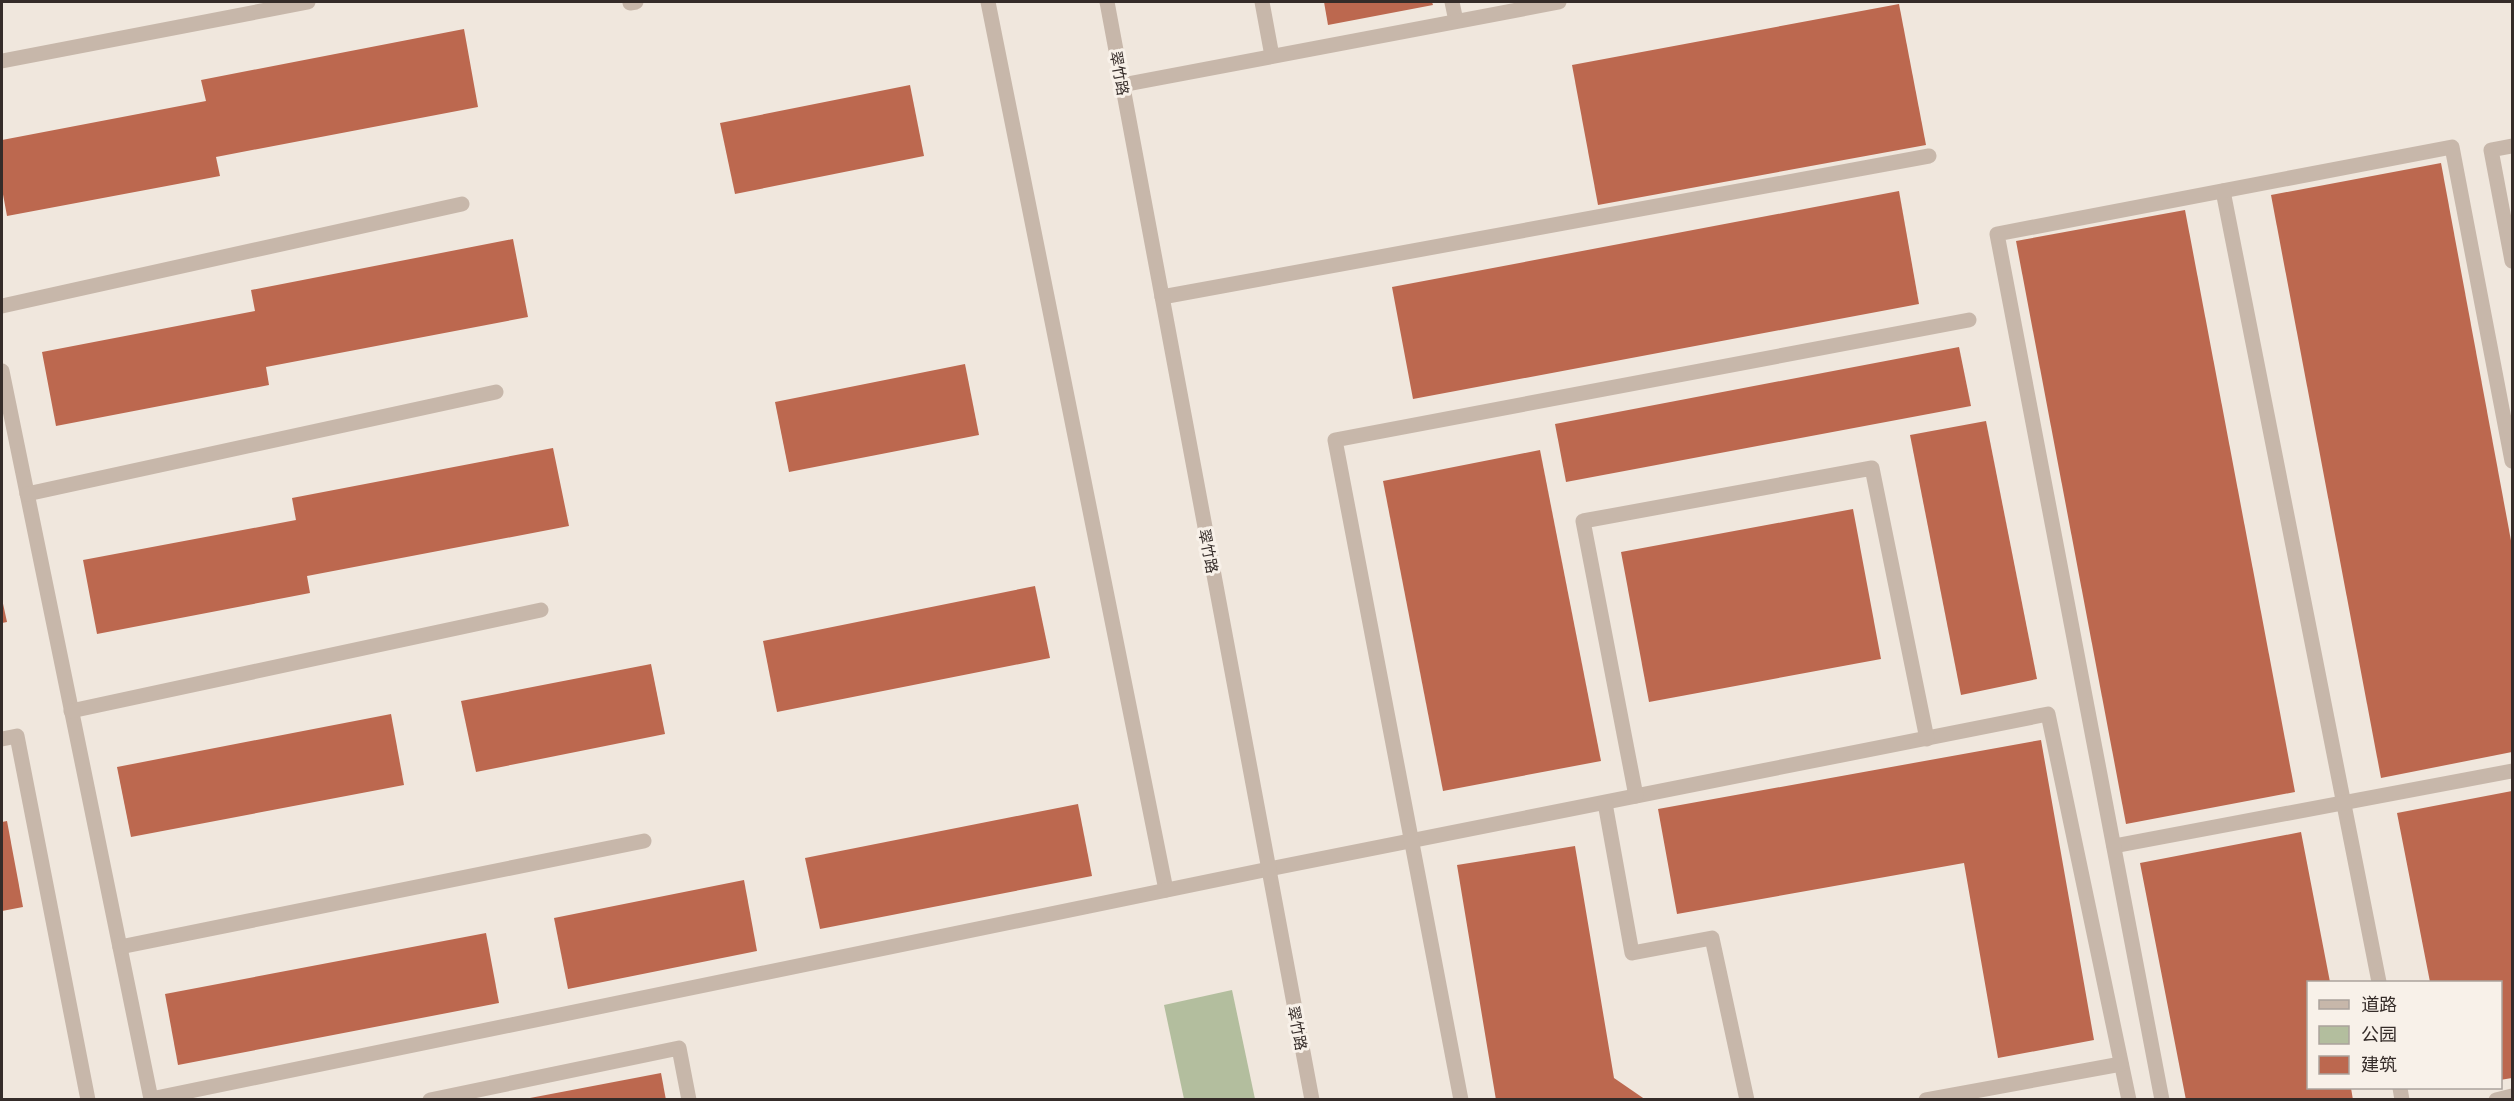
<svg xmlns="http://www.w3.org/2000/svg" width="2514" height="1101" font-family="'Golos Text','Noto Sans SC',sans-serif">
  <style>
    .green { fill: #b3be9e }
    .building { fill: #bc684f }
    .lines { fill: none; stroke-linecap: round; stroke-linejoin: round }
    .service { stroke: #c7b7aa; stroke-width: 15 }
    .tertiary { stroke: #c7b7aa; stroke-width: 15 }
    .labels { text-anchor: middle; dominant-baseline: central; stroke-width: 6; stroke-linejoin: round; paint-order: stroke }
    .street-label { font-size: 15px; fill: #352c29; stroke: #f8f1e9 }
  </style>
  <rect width="100%" height="100%" fill="#f0e7dd"/>
  <polygon class="green" points="1232,990 1255,1099 1184,1099 1164,1005"/>
  <g class="building">
    <polygon points="1324,2 1432,2 1433,5 1328,25"/>
    <polygon points="1899,4 1926,145 1598,205 1572,65"/>
    <polygon points="464,29 478,107 216,157 220,176 7,216 2,189 2,140 206,101 201,80"/>
    <polygon points="910,85 924,156 735,194 720,123"/>
    <polygon points="2441,163 2512,546 2512,752 2381,778 2271,195"/>
    <polygon points="1899,191 1919,304 1413,399 1392,287"/>
    <polygon points="2185,210 2295,792 2126,824 2016,241"/>
    <polygon points="513,239 528,317 266,367 269,385 56,426 42,352 255,311 251,290"/>
    <polygon points="1959,347 1971,406 1566,482 1555,424"/>
    <polygon points="965,364 979,435 789,472 775,402"/>
    <polygon points="1986,421 2037,679 1961,695 1910,435"/>
    <polygon points="553,448 569,526 307,576 310,593 97,634 83,560 296,520 292,498"/>
    <polygon points="1540,450 1601,761 1443,791 1383,481"/>
    <polygon points="1853,509 1881,659 1649,702 1621,552"/>
    <polygon points="1035,586 1050,658 777,712 763,641"/>
    <polygon points="2,599 7,622 2,623"/>
    <polygon points="651,664 665,734 476,772 461,701"/>
    <polygon points="391,714 404,785 131,837 117,767"/>
    <polygon points="2041,740 2094,1040 1998,1058 1964,863 1677,914 1658,809"/>
    <polygon points="2512,791 2512,1078 2500,1080 2500,982 2430,982 2397,813"/>
    <polygon points="1078,804 1092,876 820,929 805,858"/>
    <polygon points="7,821 23,907 2,911 2,822"/>
    <polygon points="2301,832 2330,982 2308,982 2308,1088 2351,1088 2353,1100 2186,1100 2140,863"/>
    <polygon points="1575,846 1614,1078 1646,1100 1496,1100 1457,865"/>
    <polygon points="744,880 757,951 568,989 554,918"/>
    <polygon points="486,933 499,1003 178,1065 165,994"/>
    <polygon points="661,1073 666,1100 530,1100 530,1098"/>
  </g>
  <g class="lines">
    <g class="service">
      <polyline points="988,2 1166,890"/>
      <polyline points="1262,2 1272,56"/>
      <polyline points="1452,2 1456,21"/>
      <polyline points="630,3 636,2"/>
      <polyline points="2,61 308,2"/>
      <polyline points="1122,85 1559,2"/>
      <polyline points="2512,146 2491,150 2512,261"/>
      <polyline points="2223,191 2379,982"/>
      <polyline points="1162,297 1929,156"/>
      <polyline points="2,306 462,204"/>
      <polyline points="2,371 151,1099 1269,869 2048,714 2129,1100"/>
      <polyline points="27,494 496,392"/>
      <polyline points="71,711 541,610"/>
      <polyline points="2,739 17,736 88,1100"/>
      <polyline points="1636,796 1583,521 1872,468 1927,739"/>
      <polyline points="1605,803 1632,953 1712,938 1747,1100"/>
      <polyline points="2114,846 2512,771"/>
      <polyline points="120,947 644,841"/>
      <polyline points="2400,1088 2402,1100"/>
      <polyline points="430,1100 679,1048 689,1100"/>
      <polyline points="1461,1100 1335,440 1969,320"/>
      <polyline points="1926,1100 2121,1064"/>
      <polyline points="2162,1100 1997,234 2452,147 2512,461"/>
      <polyline points="2496,1100 2512,1096"/>
    </g>
    <polyline class="tertiary" points="1107,2 1312,1100"/>
  </g>
  <g class="labels">
    <g class="street-label">
      <text transform="translate(1120 73) rotate(80)">翠竹路</text>
      <text transform="translate(1209 551) rotate(79)">翠竹路</text>
      <text transform="translate(1298 1028) rotate(79)">翠竹路</text>
    </g>
  </g>
  <rect width="2514" height="1101" fill="none" stroke="#352c29" stroke-width="6"/>
  <rect x="2307" y="981" width="195" height="108" fill="#f8f1e9" stroke="#aaa29c" stroke-width="1.5"/>
  <rect x="2319" y="1000" width="30" height="9" fill="#c7b7aa" stroke="#aaa29c" stroke-width="1.5"/>
  <text x="2361" y="1011" font-size="18" fill="#352c29">道路</text>
  <rect x="2319" y="1026" width="30" height="18" fill="#b3be9e" stroke="#aaa29c" stroke-width="1.5"/>
  <text x="2361" y="1041" font-size="18" fill="#352c29">公园</text>
  <rect x="2319" y="1056" width="30" height="18" fill="#bc684f" stroke="#aaa29c" stroke-width="1.5"/>
  <text x="2361" y="1071" font-size="18" fill="#352c29">建筑</text>
</svg>
